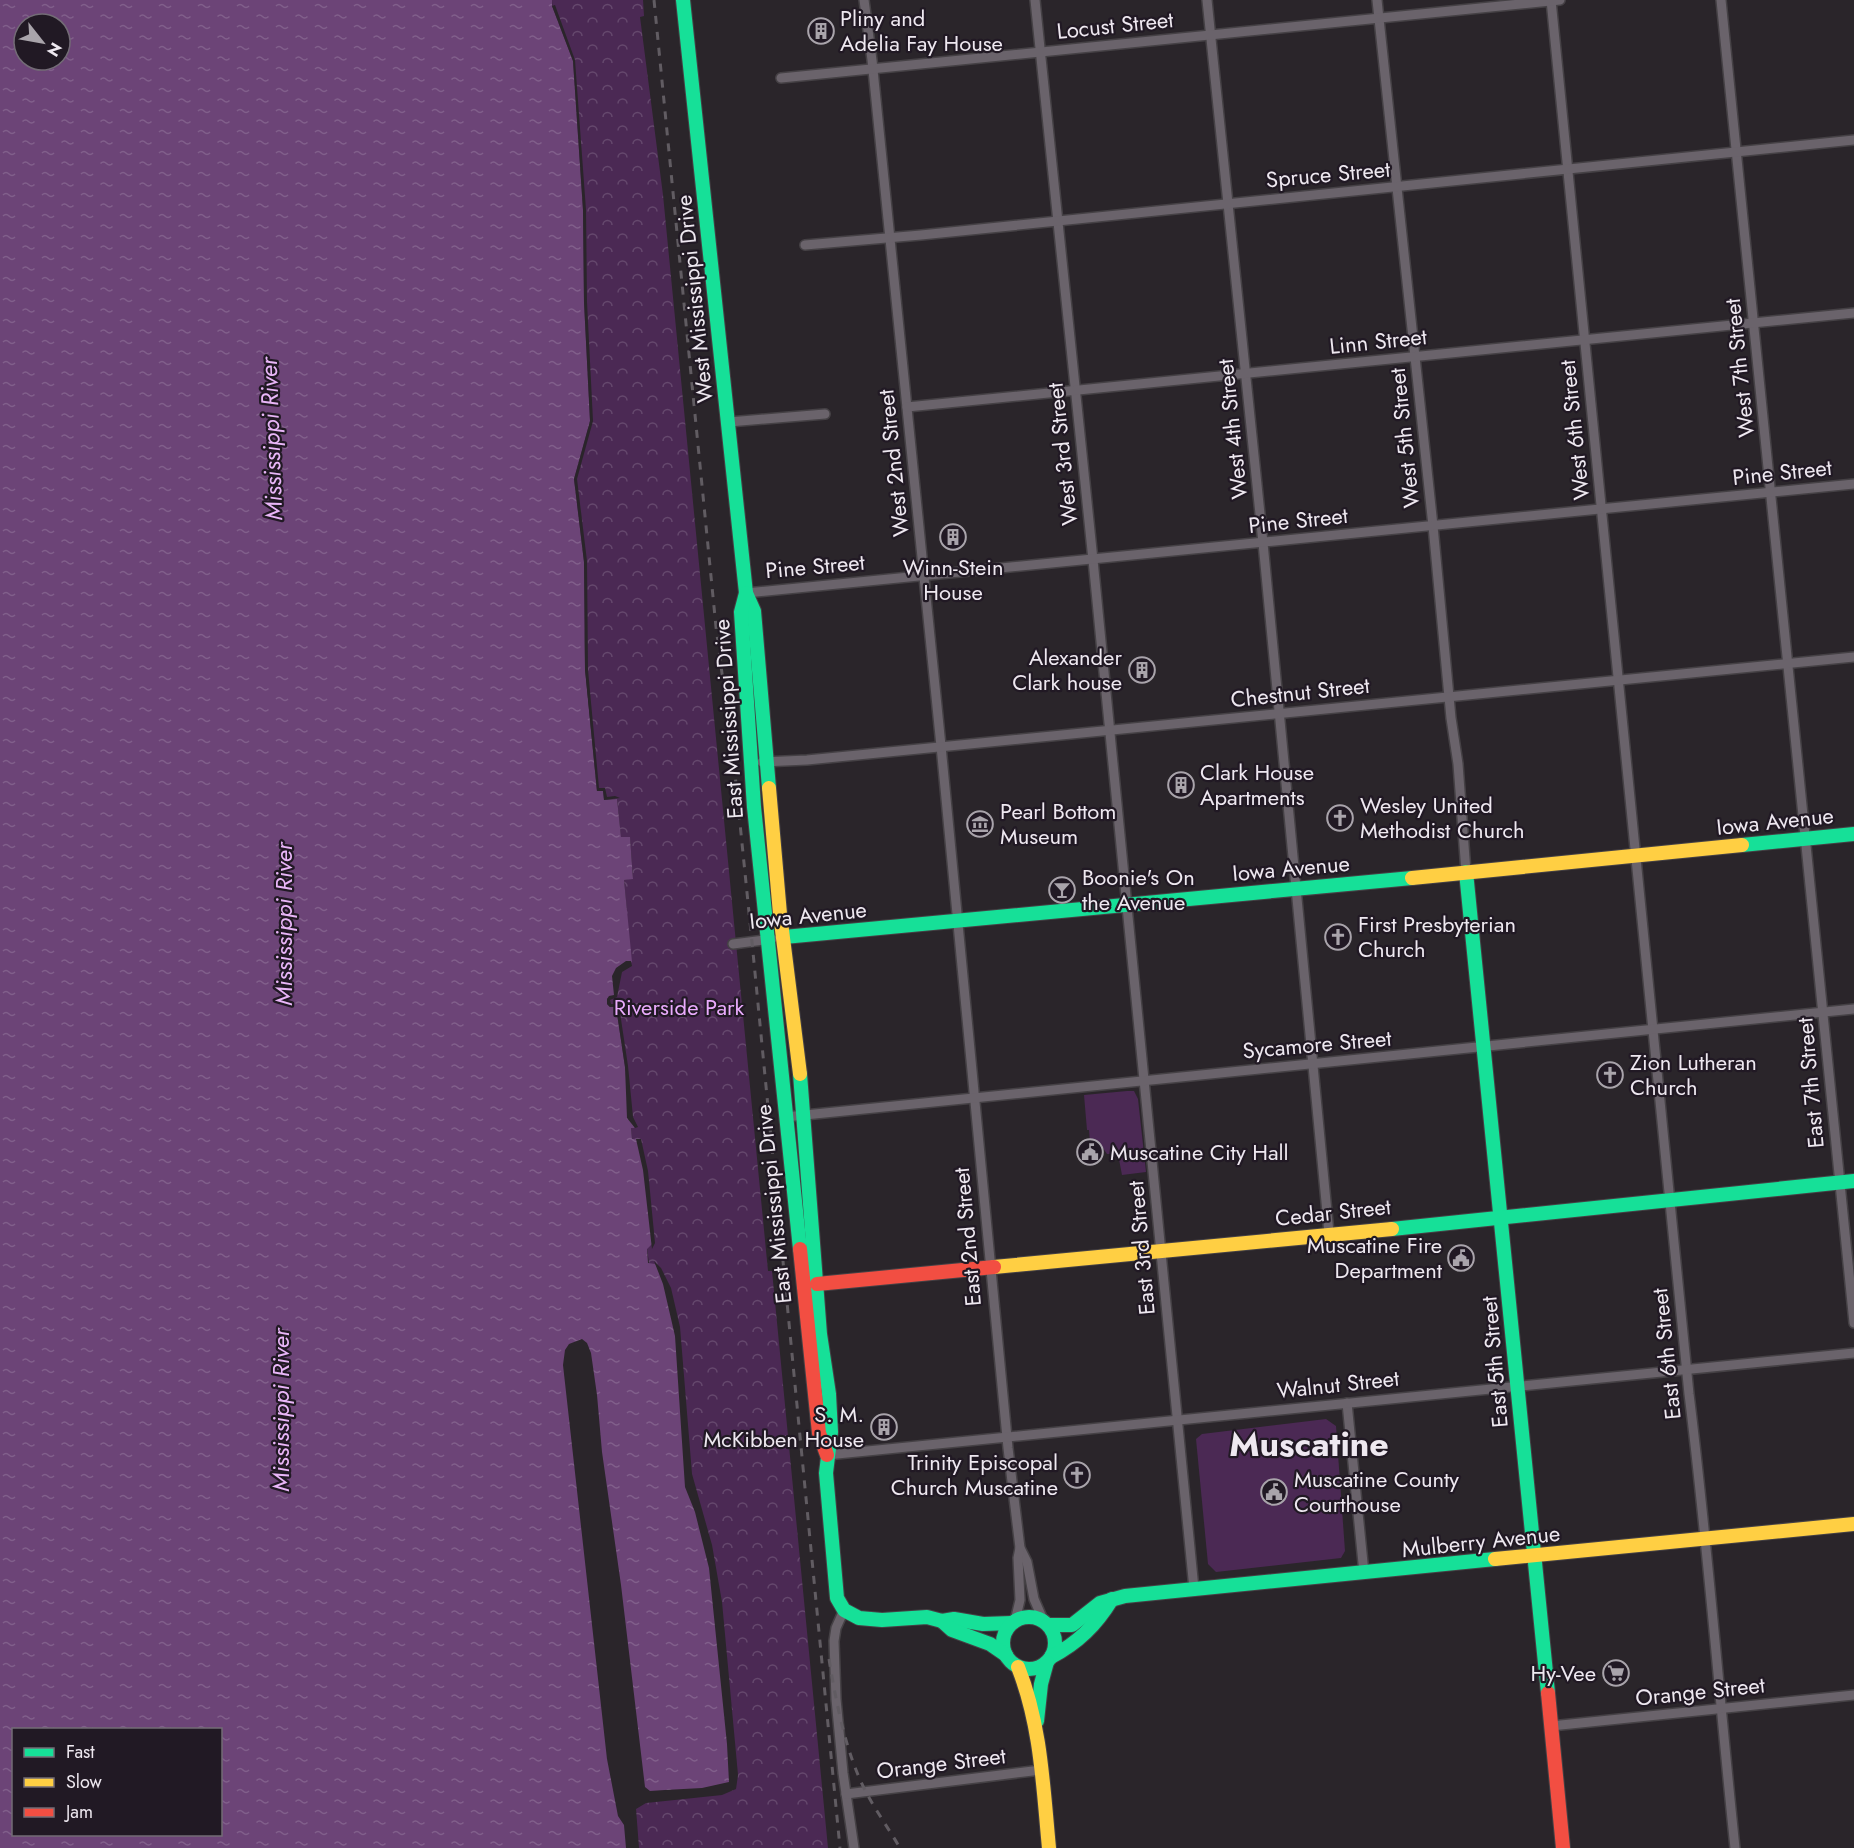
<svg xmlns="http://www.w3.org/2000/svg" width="1854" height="1848" font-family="Jost,sans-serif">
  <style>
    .green { fill: #4b2954 }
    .park { fill: url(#park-crowns) }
    .water { fill: url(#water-ripples); fill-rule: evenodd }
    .pier { fill: #2a252a }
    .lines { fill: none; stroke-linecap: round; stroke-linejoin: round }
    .street-casing { stroke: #454145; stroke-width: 12 }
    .fast-casing { stroke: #454145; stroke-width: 16 }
    .slow-casing { stroke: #454145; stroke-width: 16 }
    .jam-casing { stroke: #454145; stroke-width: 16 }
    .street { stroke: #6a636b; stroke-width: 9 }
    .fast { stroke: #16e098; stroke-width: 14 }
    .slow { stroke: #ffcf43; stroke-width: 14 }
    .jam { stroke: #f24e42; stroke-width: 14 }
    .rail { stroke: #615c62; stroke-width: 3; stroke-dasharray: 8 8; stroke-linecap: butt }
    .labels { text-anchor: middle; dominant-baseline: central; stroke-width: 4.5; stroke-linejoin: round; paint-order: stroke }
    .poi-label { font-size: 22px; fill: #eee8f0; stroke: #211924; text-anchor: start }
    .street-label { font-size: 22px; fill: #eee8f0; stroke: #211924 }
    .park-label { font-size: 22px; fill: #eaabfd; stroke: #211924 }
    .water-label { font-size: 24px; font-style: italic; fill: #e9b6f8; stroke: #211924 }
    .town-label { font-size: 34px; font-weight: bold; fill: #eee8f0; stroke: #211924 }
  </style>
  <defs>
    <pattern id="park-crowns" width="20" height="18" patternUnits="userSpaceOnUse" patternTransform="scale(1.5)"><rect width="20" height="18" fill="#4b2954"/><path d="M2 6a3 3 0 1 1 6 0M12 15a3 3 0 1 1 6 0" fill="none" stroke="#65486d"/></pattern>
    <pattern id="water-ripples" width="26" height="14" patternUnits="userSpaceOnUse" patternTransform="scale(1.5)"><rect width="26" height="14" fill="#6c4477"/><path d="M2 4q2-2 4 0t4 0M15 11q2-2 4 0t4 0" fill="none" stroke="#815f8b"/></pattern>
  </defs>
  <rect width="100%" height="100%" fill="#2a252a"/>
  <g class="green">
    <polygon points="1127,1091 1134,1091 1138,1099 1146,1172 1122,1175 1118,1154 1107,1154 1101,1145 1090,1143 1089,1130 1087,1130 1084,1095"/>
    <polygon points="1326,1419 1336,1426 1345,1551 1341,1558 1216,1572 1208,1564 1196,1439 1202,1434"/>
  </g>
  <polygon class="park" points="552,0 643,0 644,16 640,17 663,195 768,1271 772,1271 828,1848 636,1848 633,1807 689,1474 649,1263 632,1139 631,1128 635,1128 630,1118 615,1007 610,1007 607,1004 627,912 624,880 633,878 630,838 621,838 617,799 604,800 597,791 591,731 574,479"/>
  <path class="water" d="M0 0H552V6L573 61 583 210 584 302 590 421 574 479 584 562 585 669 597 791 603 790 604 800 617 799 621 837H630L633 879 624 880 632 962 620 970 615 995 607 999V1004L610 1007H616L625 1067 630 1118 635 1128H631L632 1139H638L646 1172 652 1244 647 1249 648 1263 655 1264 659 1269 677 1328 689 1474 710 1545 733 1787 645 1800 633 1807 636 1848H0ZM24 24H60V60H24ZM14 1730H220V1834H14Z"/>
  <g class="pier">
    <polygon points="555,5 575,60 586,210 587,302 593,421 577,479 587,561 588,670 599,788 605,788 607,797 615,796 620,798 604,800 603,791 597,791 591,731 585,669 584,562 574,479 590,421 584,302 583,210 573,61 552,6"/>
    <polygon points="626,961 631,961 632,966 622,972 617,997 610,1000 611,1004 616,1004 619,1006 628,1066 633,1117 638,1127 635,1128 627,1118 625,1067 616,1007 610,1007 607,1004 607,999 609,996 614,995 612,976 616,968"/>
    <polygon points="636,1139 641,1139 648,1171 655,1243 652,1249 643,1170"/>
    <polygon points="654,1261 661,1268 671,1288 680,1327 692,1474 712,1545 722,1602 738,1775 736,1789 722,1795 646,1803 636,1809 639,1848 626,1848 624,1825 618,1816 607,1759 563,1365 565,1350 569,1344 582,1339 587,1343 591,1353 597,1395 602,1452 621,1585 645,1787 650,1791 665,1790 702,1788 729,1782 727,1744 709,1568 695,1512 685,1487 675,1336 663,1284"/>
  </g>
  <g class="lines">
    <g class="street-casing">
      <g id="street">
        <polyline points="864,0 872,60 941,746 1008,1448 1020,1548 1027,1562 1034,1599 1044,1622"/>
        <polyline points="1035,0 1093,560 1194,1589"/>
        <polyline points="1207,0 1263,543 1329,1233"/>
        <polyline points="1377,0 1433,526 1451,718 1458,764 1466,872"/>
        <path d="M1551 0 1689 1394C1708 1545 1719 1697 1735 1848"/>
        <polyline points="1721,0 1854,1323"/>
        <polyline points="781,78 1560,0"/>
        <polyline points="805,245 921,235 1854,140"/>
        <polyline points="907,407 1854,313"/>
        <polyline points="729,422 825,414"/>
        <polyline points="746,593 1854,484"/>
        <polyline points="762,762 807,760 1854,657"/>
        <polyline points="733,944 772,939"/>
        <polyline points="785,1117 1854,1009"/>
        <polyline points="1347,1403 1364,1573"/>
        <polyline points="827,1455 1854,1353"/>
        <polyline points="844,1610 836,1628 834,1641 836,1699 843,1773 854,1848"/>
        <polyline points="1015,1621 1020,1600 1018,1558 1020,1548"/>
        <polyline points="1551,1726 1854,1695"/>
        <polyline points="846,1794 1041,1770"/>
      </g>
    </g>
    <g class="fast-casing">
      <g id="fast">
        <polyline points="683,0 746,593 754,611 769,788"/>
        <polyline points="746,593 741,612 754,807 800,1249"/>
        <polyline points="1742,845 1854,834"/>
        <polyline points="1466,872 1548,1693"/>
        <polyline points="784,937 1412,878"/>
        <polyline points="800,1074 820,1334 829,1394 831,1432 826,1473 837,1598 844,1610 859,1618 882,1620 927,1617 942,1621 954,1619 983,1624 1012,1623"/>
        <polyline points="1392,1229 1854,1181"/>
        <circle cx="1029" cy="1643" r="26"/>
        <polyline points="942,1621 952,1630 990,1644 1006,1655"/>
        <polyline points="1048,1625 1072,1625 1100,1603 1125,1596 1495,1559"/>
        <path d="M1051 1657C1078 1643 1096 1625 1112 1599"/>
        <polyline points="1037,1721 1041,1684 1047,1662"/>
      </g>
    </g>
    <g class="slow-casing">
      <g id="slow">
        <polyline points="769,788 780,914 800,1074"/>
        <polyline points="1412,878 1742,845"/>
        <polyline points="994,1267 1392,1229"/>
        <polyline points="1495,1559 1854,1524"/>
        <path d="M1018 1667C1041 1725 1043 1786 1049 1848"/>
      </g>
    </g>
    <g class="jam-casing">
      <g id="jam">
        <polyline points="800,1249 819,1433 827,1455"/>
        <polyline points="817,1284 994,1267"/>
        <polyline points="1548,1693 1563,1848"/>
      </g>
    </g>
    <use href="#street" class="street"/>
    <use href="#fast" class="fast"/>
    <use href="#slow" class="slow"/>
    <use href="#jam" class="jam"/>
    <g class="rail">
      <polyline points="654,0 716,627 735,774 752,942 840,1848"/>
      <path d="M829 1659C836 1702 846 1754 866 1792 876 1811 889 1829 900 1848"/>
    </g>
  </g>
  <defs>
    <g id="building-ring" transform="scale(1.35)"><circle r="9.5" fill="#211924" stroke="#a9a4ab" stroke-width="1.5"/><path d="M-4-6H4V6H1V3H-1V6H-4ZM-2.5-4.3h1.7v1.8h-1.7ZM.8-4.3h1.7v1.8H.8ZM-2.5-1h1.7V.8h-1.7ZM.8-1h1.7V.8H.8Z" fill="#a9a4ab"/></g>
    <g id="church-ring" transform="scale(1.35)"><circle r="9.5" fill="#211924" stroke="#a9a4ab" stroke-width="1.5"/><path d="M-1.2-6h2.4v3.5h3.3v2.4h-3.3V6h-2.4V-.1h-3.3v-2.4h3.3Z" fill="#a9a4ab"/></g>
    <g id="museum-ring" transform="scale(1.35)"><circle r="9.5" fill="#211924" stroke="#a9a4ab" stroke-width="1.5"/><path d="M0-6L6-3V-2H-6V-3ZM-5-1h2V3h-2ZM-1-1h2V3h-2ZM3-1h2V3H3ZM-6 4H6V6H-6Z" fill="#a9a4ab"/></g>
    <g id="bar-ring" transform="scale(1.35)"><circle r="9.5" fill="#211924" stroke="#a9a4ab" stroke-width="1.5"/><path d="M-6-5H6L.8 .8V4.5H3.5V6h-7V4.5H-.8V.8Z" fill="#a9a4ab"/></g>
    <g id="civic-ring" transform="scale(1.35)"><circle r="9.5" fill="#211924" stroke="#a9a4ab" stroke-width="1.5"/><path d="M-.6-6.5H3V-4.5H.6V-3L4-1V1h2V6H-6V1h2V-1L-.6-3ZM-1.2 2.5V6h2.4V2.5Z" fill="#a9a4ab"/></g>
    <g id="supermarket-ring" transform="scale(1.35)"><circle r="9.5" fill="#211924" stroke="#a9a4ab" stroke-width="1.5"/><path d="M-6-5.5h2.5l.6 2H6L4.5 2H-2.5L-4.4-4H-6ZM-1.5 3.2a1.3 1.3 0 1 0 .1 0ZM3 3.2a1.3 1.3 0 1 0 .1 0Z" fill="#a9a4ab"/></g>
  </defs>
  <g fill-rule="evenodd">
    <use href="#building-ring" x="821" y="31"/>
    <use href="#building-ring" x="953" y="537"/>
    <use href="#building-ring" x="1142" y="670"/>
    <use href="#building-ring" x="1181" y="785"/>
    <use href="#church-ring" x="1340" y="818"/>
    <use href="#museum-ring" x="980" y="824"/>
    <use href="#bar-ring" x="1062" y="890"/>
    <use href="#church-ring" x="1338" y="937"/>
    <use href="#church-ring" x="1610" y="1075"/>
    <use href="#civic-ring" x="1090" y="1152"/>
    <use href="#civic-ring" x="1461" y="1258"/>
    <use href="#building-ring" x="884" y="1427"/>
    <use href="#church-ring" x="1077" y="1475"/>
    <use href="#civic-ring" x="1274" y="1492"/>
    <use href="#supermarket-ring" x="1616" y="1673"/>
  </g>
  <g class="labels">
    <g class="poi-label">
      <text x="840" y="18">Pliny and<tspan x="840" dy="25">Adelia Fay House</tspan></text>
      <text x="953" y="567" text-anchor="middle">Winn-Stein<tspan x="953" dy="25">House</tspan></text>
      <text x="1122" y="657" text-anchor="end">Alexander<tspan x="1122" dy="25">Clark house</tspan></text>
      <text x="1200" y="772">Clark House<tspan x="1200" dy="25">Apartments</tspan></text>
      <text x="1360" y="805">Wesley United<tspan x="1360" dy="25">Methodist Church</tspan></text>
      <text x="1000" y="811">Pearl Bottom<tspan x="1000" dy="25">Museum</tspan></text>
      <text x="1082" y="877">Boonie's On<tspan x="1082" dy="25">the Avenue</tspan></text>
      <text x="1358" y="924">First Presbyterian<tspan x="1358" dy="25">Church</tspan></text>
      <text x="1630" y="1062">Zion Lutheran<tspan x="1630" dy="25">Church</tspan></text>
      <text x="1110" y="1152">Muscatine City Hall</text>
      <text x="1442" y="1245" text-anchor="end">Muscatine Fire<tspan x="1442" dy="25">Department</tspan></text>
      <text x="864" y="1414" text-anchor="end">S. M.<tspan x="864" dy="25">McKibben House</tspan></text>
      <text x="1058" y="1462" text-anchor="end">Trinity Episcopal<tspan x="1058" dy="25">Church Muscatine</tspan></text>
      <text x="1294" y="1479">Muscatine County<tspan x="1294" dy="25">Courthouse</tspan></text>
      <text x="1596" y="1673" text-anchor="end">Hy-Vee</text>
    </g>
    <g class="street-label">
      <text transform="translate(1115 25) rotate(-6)">Locust Street</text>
      <text transform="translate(1328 174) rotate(-5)">Spruce Street</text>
      <text transform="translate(694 299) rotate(-96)">West Mississippi Drive</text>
      <text transform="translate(1378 341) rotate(-6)">Linn Street</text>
      <text transform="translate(1739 368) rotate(-96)">West 7th Street</text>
      <text transform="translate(1232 429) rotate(-96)">West 4th Street</text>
      <text transform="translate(1574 430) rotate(-96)">West 6th Street</text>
      <text transform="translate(1404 438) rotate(-96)">West 5th Street</text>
      <text transform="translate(1062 454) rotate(-96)">West 3rd Street</text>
      <text transform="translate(893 463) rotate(-96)">West 2nd Street</text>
      <text transform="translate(1782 472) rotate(-6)">Pine Street</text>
      <text transform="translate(1298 520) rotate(-6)">Pine Street</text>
      <text transform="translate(815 566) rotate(-5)">Pine Street</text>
      <text transform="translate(1300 692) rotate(-6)">Chestnut Street</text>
      <text transform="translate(728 719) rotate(-94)">East Mississippi Drive</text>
      <text transform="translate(1775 821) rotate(-6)">Iowa Avenue</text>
      <text transform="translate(1291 868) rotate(-5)">Iowa Avenue</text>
      <text transform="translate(808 915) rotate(-6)">Iowa Avenue</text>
      <text transform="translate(1317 1044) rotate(-5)">Sycamore Street</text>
      <text transform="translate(1810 1083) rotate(-95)">East 7th Street</text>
      <text transform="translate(773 1204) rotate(-96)">East Mississippi Drive</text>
      <text transform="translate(1333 1212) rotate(-6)">Cedar Street</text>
      <text transform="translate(967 1237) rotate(-95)">East 2nd Street</text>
      <text transform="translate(1141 1248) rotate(-95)">East 3rd Street</text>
      <text transform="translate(1666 1354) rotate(-96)">East 6th Street</text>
      <text transform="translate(1494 1362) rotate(-95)">East 5th Street</text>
      <text transform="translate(1338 1384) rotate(-6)">Walnut Street</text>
      <text transform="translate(1481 1541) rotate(-6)">Mulberry Avenue</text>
      <text transform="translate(1700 1691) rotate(-6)">Orange Street</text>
      <text transform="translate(941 1763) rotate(-7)">Orange Street</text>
    </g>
    <g class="park-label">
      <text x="679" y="1007">Riverside Park</text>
    </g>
    <g class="water-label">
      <text transform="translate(271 439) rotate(-92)">Mississippi River</text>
      <text transform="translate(283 924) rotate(-90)">Mississippi River</text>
      <text transform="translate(280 1410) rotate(-90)">Mississippi River</text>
    </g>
    <g class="town-label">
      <text x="1309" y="1444">Muscatine</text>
    </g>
  </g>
  <rect x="12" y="1728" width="210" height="108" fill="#211924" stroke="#736c76" stroke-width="1.5"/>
  <rect x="24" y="1748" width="30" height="9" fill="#16e098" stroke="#736c76" stroke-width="1.5"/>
  <text x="66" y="1758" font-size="18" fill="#eee8f0">Fast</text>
  <rect x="24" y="1778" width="30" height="9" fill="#ffcf43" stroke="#736c76" stroke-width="1.5"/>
  <text x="66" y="1788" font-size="18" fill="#eee8f0">Slow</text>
  <rect x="24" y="1808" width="30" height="9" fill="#f24e42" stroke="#736c76" stroke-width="1.5"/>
  <text x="66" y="1818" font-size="18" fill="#eee8f0">Jam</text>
  <g transform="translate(42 42) rotate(121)"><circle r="28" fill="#211924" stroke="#736c76" stroke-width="1.5"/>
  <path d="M0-4.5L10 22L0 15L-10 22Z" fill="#a9a4ab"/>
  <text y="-9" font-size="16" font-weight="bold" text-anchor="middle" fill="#eee8f0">N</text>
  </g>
</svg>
